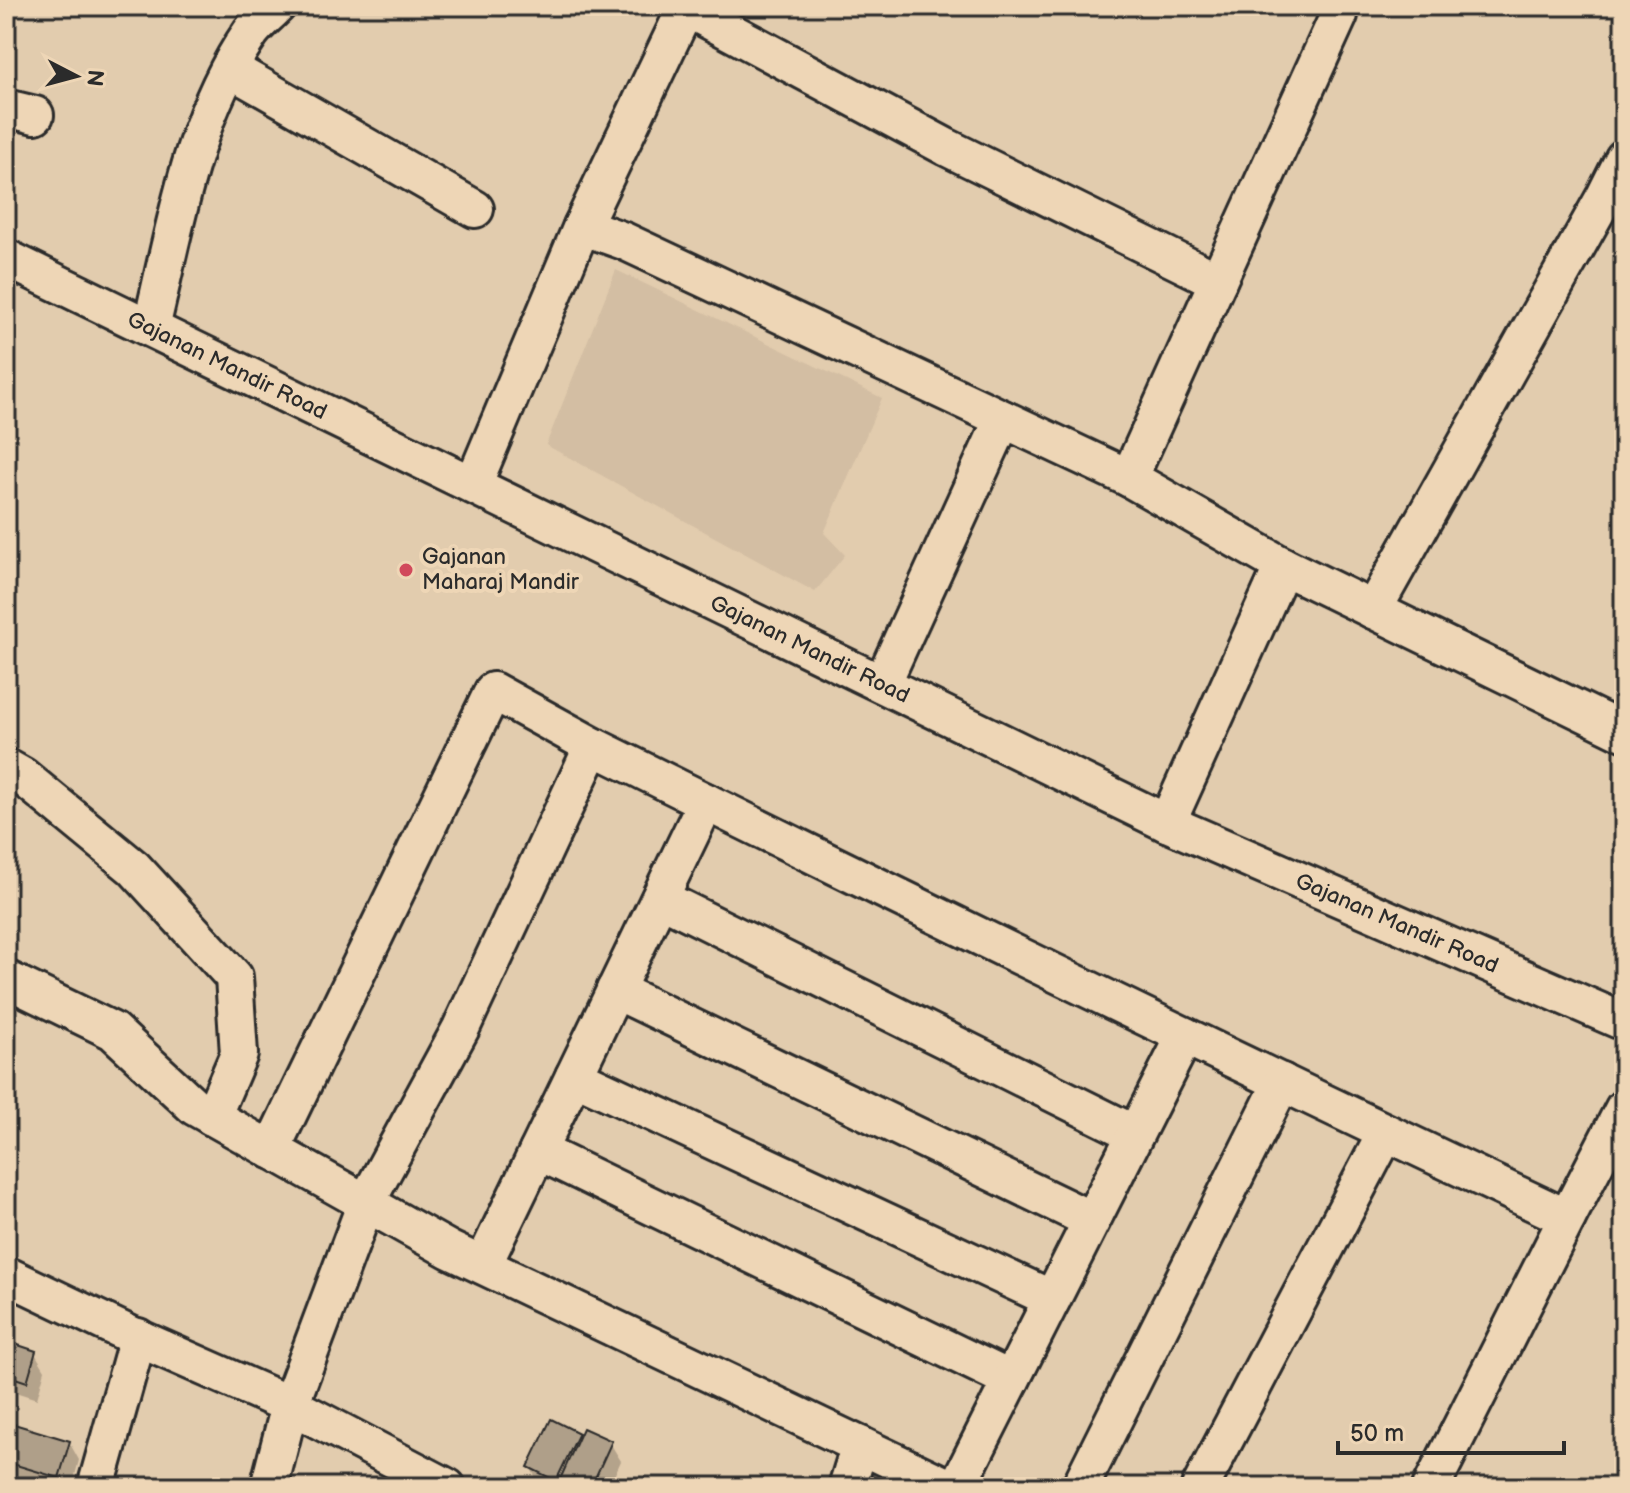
<svg xmlns="http://www.w3.org/2000/svg" width="1630" height="1493" font-family="'Balsamiq Sans',sans-serif">
  <style>
    .built { fill: #d3bea3 }
    .green { fill: #c4b198; stroke: #786e62; stroke-width: 2 }
    .shadow { fill: #0003 }
    .building { fill: #af9f89; stroke: #2b2b2b; stroke-width: 2 }
    .lines { fill: none; stroke-linecap: round; stroke-linejoin: round }
    .minor-casing { stroke: #2b2b2b; stroke-width: 42 }
    .minor { stroke: #eed6b6; stroke-width: 36 }
    .poi-dot { fill: #d1495b; stroke: #eed6b6; stroke-width: 3 }
    .labels { text-anchor: middle; dominant-baseline: central; stroke-width: 8; stroke-linejoin: round; paint-order: stroke }
    .street-label { font-size: 22px; fill: #2b2b2b; stroke: #eed6b6 }
    .poi-label { font-size: 22px; fill: #2b2b2b; stroke: #eed6b6; text-anchor: start }
  </style>
  <rect width="100%" height="100%" fill="#e2ccae"/>
  <filter id="ink" filterUnits="userSpaceOnUse"><feTurbulence type="fractalNoise" baseFrequency=".0125" numOctaves="2"/><feDisplacementMap in="SourceGraphic" scale="16" xChannelSelector="R" yChannelSelector="G"/><feConvolveMatrix kernelMatrix="1 2 1 2 8 2 1 2 1" color-interpolation-filters="sRGB"/></filter>
  <g filter="url(#ink)">
    <polygon class="built" points="616,270 882,398 824,533 845,555 815,592 546,445"/>
    <polygon class="green" points="875,1470 906,1487 870,1487"/>
    <g class="shadow">
      <polygon points="6,1343 34,1352 45,1370 37,1399 6,1389"/>
      <polygon points="552,1422 582,1436 610,1443 621,1461 609,1487 545,1487 540,1485 530,1467"/>
      <polygon points="69,1442 79,1460 72,1487 43,1487 15,1479 6,1463 6,1458"/>
    </g>
    <g class="building">
      <polygon points="6,1341 36,1351 27,1382 6,1375"/>
      <polygon points="551,1419 579,1433 556,1481 528,1467"/>
      <polygon points="14,1424 70,1441 59,1478 6,1462 6,1451"/>
      <polygon points="583,1428 612,1441 591,1487 559,1487 557,1486"/>
    </g>
    <g class="lines">
      <g class="minor-casing">
        <g id="minor">
          <polyline points="230,69 475,209"/>
          <polyline points="6,108 35,115"/>
          <polyline points="582,226 686,8"/>
          <path id="s1" d="M6 258 1167 823 1624 1022"/>
          <polyline points="1218,281 1339,15"/>
          <path d="M151 328C175 228 191 119 251 32 258 23 269 14 277 6"/>
          <polyline points="1129,478 1283,566"/>
          <polyline points="473,485 582,226 624,241 1129,478 1218,281 946,147 686,8 686,6"/>
          <polyline points="1373,610 1605,196 1624,158"/>
          <polyline points="882,684 1003,419"/>
          <polyline points="6,767 22,776 134,868 234,977 239,1054 212,1117"/>
          <path d="M706 802C991 943 1278 1082 1567 1218L1624 1108"/>
          <polyline points="1167,823 1283,566 1624,732"/>
          <polyline points="660,898 1135,1134"/>
          <polyline points="6,979 113,1031 195,1107 450,1250 948,1487"/>
          <polyline points="615,990 1091,1220"/>
          <polyline points="574,1076 1052,1299"/>
          <polyline points="271,1150 493,691 593,746"/>
          <polyline points="538,1151 1011,1380"/>
          <polyline points="6,1275 129,1334 290,1405 447,1487"/>
          <polyline points="96,1487 138,1337"/>
          <polyline points="269,1487 290,1405 366,1203 461,1028 593,746 706,802 483,1265"/>
          <polyline points="847,1487 860,1445"/>
          <polyline points="957,1487 1185,1036"/>
          <polyline points="1080,1487 1282,1082"/>
          <polyline points="1200,1487 1386,1133"/>
          <polyline points="1431,1487 1567,1218"/>
        </g>
      </g>
      <use href="#minor" class="minor"/>
    </g>
  </g>
  <circle class="poi-dot" cx="406" cy="570" r="8"/>
  <g class="labels">
    <g class="street-label">
      <text stroke="none"><textPath href="#s1" startOffset="246">Gajanan Mandir Road</textPath></text>
      <text stroke="none"><textPath href="#s1" startOffset="894">Gajanan Mandir Road</textPath></text>
      <text stroke="none"><textPath href="#s1" startOffset="1542">Gajanan Mandir Road</textPath></text>
    </g>
    <g class="poi-label">
      <text x="422" y="557">Gajanan<tspan x="422" dy="25">Maharaj Mandir</tspan></text>
    </g>
  </g>
  <rect width="1630" height="1493" fill="none" stroke="#eed6b6" stroke-width="32"/>
  <rect x="16" y="16" width="1598" height="1461" fill="none" stroke="#2b2b2b" stroke-width="3" filter="url(#ink)"/>
  <g transform="translate(76 76) rotate(96)" stroke="#eed6b6" stroke-width="6" paint-order="stroke">
  <path d="M0-6L14 30L0 20L-14 30Z" fill="#2b2b2b"/>
  <text y="-12" font-size="22" font-weight="bold" text-anchor="middle" fill="#2b2b2b">N</text>
  </g>
  <path d="M1338 1441v12h226v-12" fill="none" stroke="#2b2b2b" stroke-width="4"/>
  <text x="1350" y="1441" font-size="24" fill="#2b2b2b" stroke="#eed6b6" stroke-width="6" paint-order="stroke">50 m</text>
</svg>
